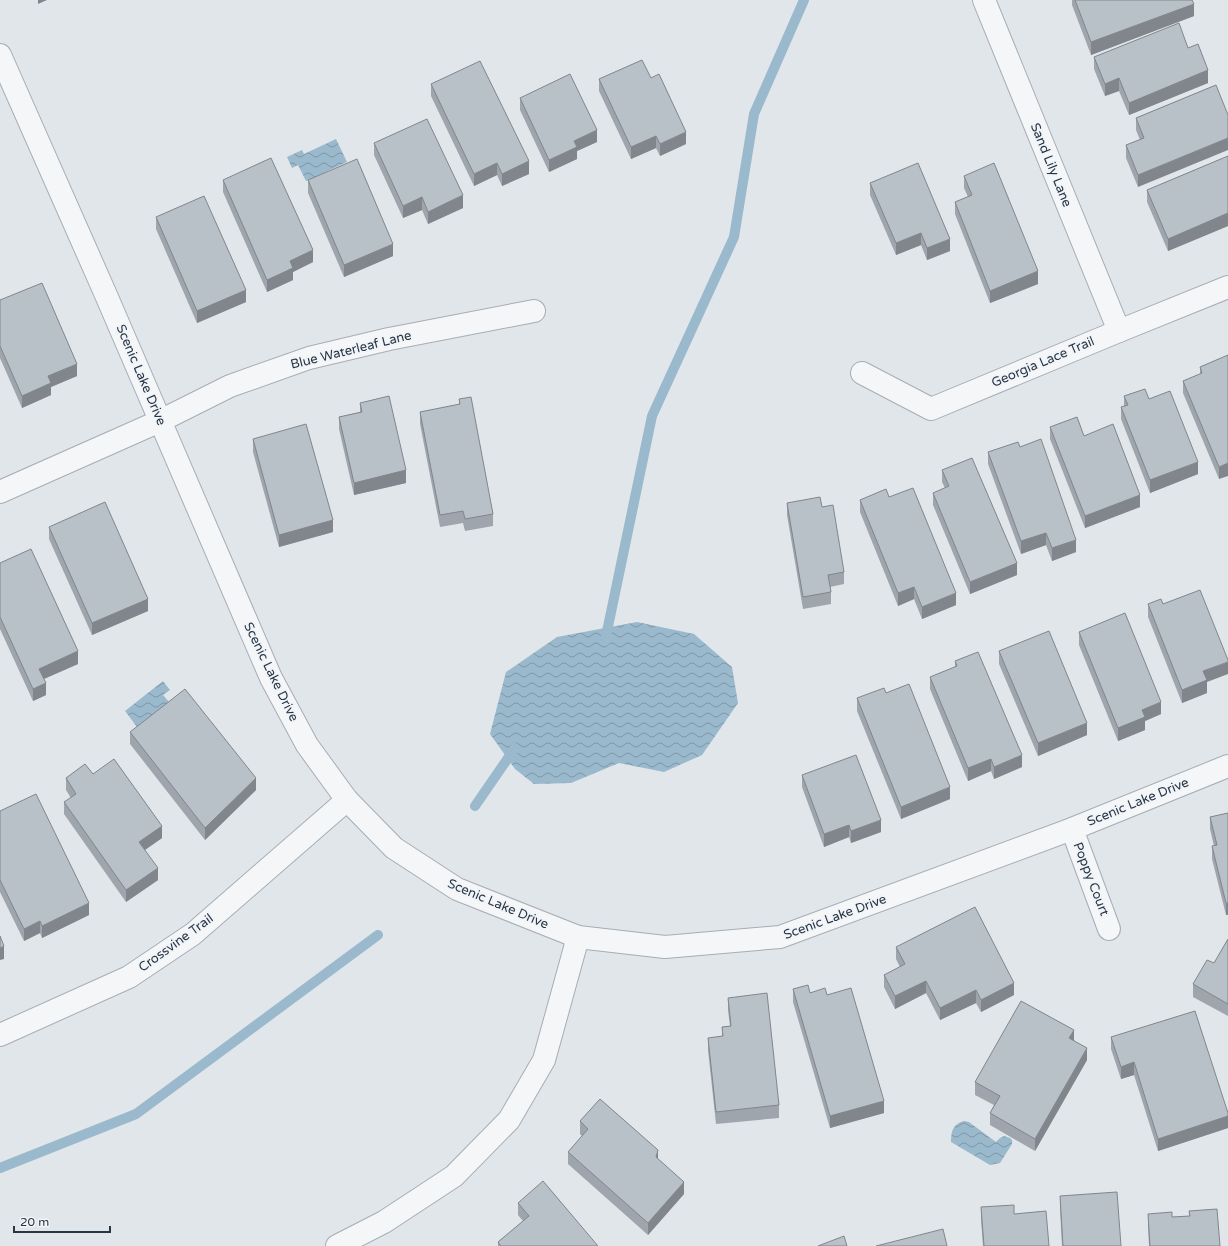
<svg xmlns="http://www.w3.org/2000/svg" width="1228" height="1246" font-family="'Varela Round',sans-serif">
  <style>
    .water { fill: url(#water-waves) }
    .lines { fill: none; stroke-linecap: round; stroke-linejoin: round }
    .stream { stroke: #9ab9cc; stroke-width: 10 }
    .minor-casing { stroke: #a6adb5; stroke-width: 24 }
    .minor { stroke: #f4f6f8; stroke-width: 22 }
    .wall { fill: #9ea5ac }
    .shaded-wall { fill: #81868c }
    .building { fill: #b8c0c8; stroke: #81868c }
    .labels { text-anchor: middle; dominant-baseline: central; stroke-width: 3.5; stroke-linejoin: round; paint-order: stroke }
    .street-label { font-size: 13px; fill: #283543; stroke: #f1f4f8 }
  </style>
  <defs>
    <pattern id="water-waves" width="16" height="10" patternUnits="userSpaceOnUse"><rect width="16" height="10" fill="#9ab9cc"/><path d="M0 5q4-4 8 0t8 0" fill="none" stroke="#7e97a7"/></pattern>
  </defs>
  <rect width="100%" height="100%" fill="#e1e6ea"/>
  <g class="water">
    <polygon points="336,139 347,162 306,181 298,165 292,168 287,157 302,150 304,154"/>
    <polygon points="637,622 694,634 732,667 738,703 702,755 664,772 619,763 571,783 534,784 515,769 490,734 506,672 557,637"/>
    <polygon points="163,681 170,690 163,695 169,702 137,727 125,711"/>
    <path d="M964 1121 969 1122 996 1142 1000 1138 1004 1136 1010 1138 1012 1140V1144L1000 1163 990 1165 951 1142C951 1131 953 1124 964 1121Z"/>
  </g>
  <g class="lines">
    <g class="stream">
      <polyline points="605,641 652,416 734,237 754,114 804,0"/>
      <polyline points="475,806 515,748"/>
      <polyline points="0,1168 136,1114 378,935"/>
    </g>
    <g class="minor-casing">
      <g id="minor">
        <polyline points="984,0 1119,331"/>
        <polyline points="0,55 106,295 271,678 307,745 347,800 394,848 457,889 578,937 665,947 780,937 1072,829 1228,766"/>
        <polyline points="862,373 931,409 1119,331 1228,287"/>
        <polyline points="0,492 160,421 230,386 309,358 389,339 534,311"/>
        <polyline points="1072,829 1109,929"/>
        <polyline points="0,1035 129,977 193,934 347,800"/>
        <polyline points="337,1246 384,1222 454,1176 509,1120 544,1060 578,937"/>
      </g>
    </g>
    <use href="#minor" class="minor"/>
  </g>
  <g class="wall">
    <polygon points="1072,0 1192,0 1194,16 1091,55 1072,5"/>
    <polygon points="1188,48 1208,83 1129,115 1119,91 1105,96 1094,69 1094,57"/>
    <polygon points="651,78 686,144 660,156 656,148 631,159 599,91 599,79"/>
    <polygon points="431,84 529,174 502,186 497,175 474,186 431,96"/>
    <polygon points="1216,85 1138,187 1126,158 1126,145 1140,140 1136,130 1136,118"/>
    <polygon points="520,98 597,142 577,151 577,159 549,172 520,110"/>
    <polygon points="374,143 463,208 428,224 422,210 403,218 374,155"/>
    <polygon points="1228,156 1228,226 1168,251 1147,202 1147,190"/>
    <polygon points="964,176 1038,284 990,303 955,214 955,202 968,197 964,188"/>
    <polygon points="223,180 313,262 293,272 293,280 267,292 223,192"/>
    <polygon points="308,180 393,256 344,277 308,193"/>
    <polygon points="870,183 950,251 927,260 921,245 896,255 870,195"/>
    <polygon points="156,217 246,302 197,323 156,229"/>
    <polygon points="0,300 77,376 51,387 51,395 22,408 0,358"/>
    <polygon points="1228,355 1219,479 1183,393 1183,381 1200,374 1200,367"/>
    <polygon points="1124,396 1149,399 1198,474 1150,493 1121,419 1121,407 1124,406"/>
    <polygon points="459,399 493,514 493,526 465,531 463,523 440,527 420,424 420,412 459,405"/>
    <polygon points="360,403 406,483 354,495 339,429 339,417 360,412"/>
    <polygon points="1050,427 1140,507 1085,528 1050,439"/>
    <polygon points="253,439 333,532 279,547 253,452"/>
    <polygon points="1020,447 1076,552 1052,561 1046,545 1021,554 988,464 988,452"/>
    <polygon points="942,470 1017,575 970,594 933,505 933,493 945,488 942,482"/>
    <polygon points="889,497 956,605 922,619 914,599 898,606 860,512 860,500"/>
    <polygon points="787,503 844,572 844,584 830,587 831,592 831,604 803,609 787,515"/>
    <polygon points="49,527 148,611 92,635 49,539"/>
    <polygon points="0,563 78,664 44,679 46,695 33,701 0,629"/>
    <polygon points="1148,604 1163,604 1207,682 1207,693 1182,703 1148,617"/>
    <polygon points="1079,632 1161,714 1145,721 1145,730 1118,741 1079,645"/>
    <polygon points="999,651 1087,735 1038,756 999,664"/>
    <polygon points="955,661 1022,767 994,779 991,771 968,781 930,689 930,677 955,667"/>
    <polygon points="886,693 950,799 901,819 857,711 857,698"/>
    <polygon points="130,732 256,790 205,840 130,744"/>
    <polygon points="93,774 162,838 145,850 158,880 126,902 64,814 64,802 71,798 66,790 66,778"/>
    <polygon points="802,775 881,832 851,843 849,837 824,847 802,787"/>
    <polygon points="0,811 89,915 42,938 40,933 24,941 0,892"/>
    <polygon points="1228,813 1226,915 1212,859 1212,846 1214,846 1210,829 1210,817"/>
    <polygon points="1228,939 1228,1016 1193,997 1193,984 1214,963"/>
    <polygon points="896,947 1014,995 981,1012 976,1003 940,1020 926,993 895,1009 884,987 884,975 900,967 896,959"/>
    <polygon points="793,989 810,993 884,1113 830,1128 793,1002"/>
    <polygon points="728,998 779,1105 779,1118 716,1124 708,1050 708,1038 722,1036 722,1027 730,1026 728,1010"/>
    <polygon points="1111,1037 1228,1113 1228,1128 1158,1151 1134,1075 1121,1079 1111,1049"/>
    <polygon points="1074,1040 1087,1060 1035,1151 990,1125 990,1113 994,1105 975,1095 975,1082"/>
    <polygon points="580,1121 658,1159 684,1194 648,1235 568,1164 568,1152 582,1136 580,1134"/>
    <polygon points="1060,1196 1121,1246 1062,1246 1060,1208"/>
    <polygon points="518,1203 598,1246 498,1246 498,1242 523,1221 518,1215"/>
    <polygon points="981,1207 1014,1214 1049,1246 983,1246 981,1219"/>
    <polygon points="1189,1211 1220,1246 1149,1246 1148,1227 1148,1214 1172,1217 1189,1216"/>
  </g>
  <g class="shaded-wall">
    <polygon points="38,0 47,0 38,4"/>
    <polygon points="1194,4 1194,16 1091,55 1091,42"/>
    <polygon points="1208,70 1208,83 1129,115 1129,103"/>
    <polygon points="1119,78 1119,91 1105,96 1105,84"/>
    <polygon points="597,130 597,142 577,151 577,159 549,172 549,160 574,141"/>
    <polygon points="686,132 686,144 660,156 660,144"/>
    <polygon points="656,136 656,148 631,159 631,147"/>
    <polygon points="1228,138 1228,150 1138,187 1138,175"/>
    <polygon points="529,161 529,174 502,186 502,174"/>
    <polygon points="497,163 497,175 474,186 474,174"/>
    <polygon points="463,195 463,208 428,224 428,212"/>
    <polygon points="422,197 422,210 403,218 403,206"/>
    <polygon points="1228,213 1228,226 1168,251 1168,239"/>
    <polygon points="921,233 921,245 896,255 896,243"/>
    <polygon points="950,239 950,251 927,260 927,248"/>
    <polygon points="393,244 393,256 344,277 344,265"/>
    <polygon points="313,250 313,262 293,272 293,280 267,292 267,280 290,261"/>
    <polygon points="1038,271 1038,284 990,303 990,291"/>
    <polygon points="246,290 246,302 197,323 197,311"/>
    <polygon points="77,364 77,376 51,387 51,395 22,408 22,396 48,376"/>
    <polygon points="1198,462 1198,474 1150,493 1150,480"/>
    <polygon points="1228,463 1228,476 1219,479 1219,467"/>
    <polygon points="406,470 406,483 354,495 354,483"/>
    <polygon points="1140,495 1140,507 1085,528 1085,516"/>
    <polygon points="333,520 333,532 279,547 279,535"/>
    <polygon points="1046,533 1046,545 1021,554 1021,541"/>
    <polygon points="1076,540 1076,552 1052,561 1052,548"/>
    <polygon points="1017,563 1017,575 970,594 970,582"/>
    <polygon points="914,587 914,599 898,606 898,593"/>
    <polygon points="956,593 956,605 922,619 922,607"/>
    <polygon points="148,599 148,611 92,635 92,623"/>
    <polygon points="78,651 78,664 39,681 39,669"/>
    <polygon points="1228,662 1228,674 1207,682 1207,693 1182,703 1182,690 1203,671"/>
    <polygon points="46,683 46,695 33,701 33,689"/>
    <polygon points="1161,702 1161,714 1145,721 1145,730 1118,741 1118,728 1142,710"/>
    <polygon points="1087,723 1087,735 1038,756 1038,743"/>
    <polygon points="1022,755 1022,767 994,779 994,767"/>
    <polygon points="991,759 991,771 968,781 968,768"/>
    <polygon points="256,778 256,790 205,840 205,828"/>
    <polygon points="950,787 950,799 901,819 901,807"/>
    <polygon points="881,820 881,832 851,843 851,831"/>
    <polygon points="849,825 849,837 824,847 824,834"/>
    <polygon points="162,826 162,838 139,854 139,842"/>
    <polygon points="158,868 158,880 126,902 126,890"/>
    <polygon points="89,903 89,915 42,938 42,926"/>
    <rect x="1226" y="903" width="2" height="12"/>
    <polygon points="40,921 40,933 24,941 24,929"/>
    <polygon points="4,946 4,959 0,960 0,948"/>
    <polygon points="926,981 926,993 895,1009 895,996"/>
    <polygon points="1014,983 1014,995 981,1012 981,1000"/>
    <polygon points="976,990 976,1003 940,1020 940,1008"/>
    <polygon points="1074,1030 1074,1043 1069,1038"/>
    <polygon points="1087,1048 1087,1060 1035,1151 1035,1139"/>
    <polygon points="1134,1062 1134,1075 1121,1079 1121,1067"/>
    <polygon points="884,1101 884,1113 830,1128 830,1116"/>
    <polygon points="1228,1116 1228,1128 1158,1151 1158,1139"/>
    <polygon points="658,1150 658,1162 656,1157"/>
    <polygon points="684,1182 684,1194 648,1235 648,1223"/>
  </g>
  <g class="building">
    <polygon points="1075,0 1192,0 1194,4 1091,42"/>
    <polygon points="1179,23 1188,48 1198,44 1208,70 1129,103 1119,78 1105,84 1094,57"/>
    <polygon points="642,60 651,78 659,74 686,132 660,144 656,136 631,147 599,79"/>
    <polygon points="480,61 529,161 502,174 497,163 474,174 431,84"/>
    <polygon points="570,74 597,130 574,141 577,147 549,160 520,98"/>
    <polygon points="1216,85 1228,115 1228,138 1138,175 1126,145 1144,138 1136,118"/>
    <polygon points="427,119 463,195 428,212 422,197 403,206 374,143"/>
    <polygon points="1228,156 1228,213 1168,239 1147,190"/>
    <polygon points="271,158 313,250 290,261 293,268 267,280 223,180"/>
    <polygon points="357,159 393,244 344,265 308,180"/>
    <polygon points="918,163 950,239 927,248 921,233 896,243 870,183"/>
    <polygon points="994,163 1038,271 990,291 955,202 972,195 964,176"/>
    <polygon points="204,196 246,290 197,311 156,217"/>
    <polygon points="42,283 77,364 48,376 51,383 22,396 0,346 0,300"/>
    <polygon points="1228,355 1228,463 1219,467 1183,381 1202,373 1200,367"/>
    <polygon points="1145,389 1149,399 1170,391 1198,462 1150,480 1121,407 1128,405 1124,396"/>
    <polygon points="389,396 406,470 354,483 339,417 362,412 360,403"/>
    <polygon points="471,397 493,514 465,519 463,511 440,515 420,412 460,404 459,399"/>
    <polygon points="1077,417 1084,436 1113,424 1140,495 1085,516 1050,427"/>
    <polygon points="306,424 333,520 279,535 253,439"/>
    <polygon points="1041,439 1076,540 1052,548 1046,533 1021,541 988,452 1018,442 1020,447"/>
    <polygon points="972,458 1017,563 970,582 933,493 949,486 942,470"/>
    <polygon points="913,488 956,593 922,607 914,587 898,593 860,500 886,489 889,497"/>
    <polygon points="820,497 822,507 833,505 844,572 828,575 831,592 803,597 787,503"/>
    <polygon points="105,502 148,599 92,623 49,527"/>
    <polygon points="31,549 78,651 39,669 46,683 33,689 0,617 0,563"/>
    <polygon points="1200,590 1228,660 1228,662 1203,671 1207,680 1182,690 1148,604 1161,599 1163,604"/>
    <polygon points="1125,613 1161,702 1142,710 1145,717 1118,728 1079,632"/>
    <polygon points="1049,631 1087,723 1038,743 999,651"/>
    <polygon points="978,652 1022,755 994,767 991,759 968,768 930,677 957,666 955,661"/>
    <polygon points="909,684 950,787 901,807 857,698 884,688 886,693"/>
    <polygon points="185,689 256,778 205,828 130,732"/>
    <polygon points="856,755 881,820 851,831 849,825 824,834 802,775"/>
    <polygon points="114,759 162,826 139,842 158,868 126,890 64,802 76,794 66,778 85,764 93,774"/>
    <polygon points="36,794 89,903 42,926 40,921 24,929 0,880 0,811"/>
    <polygon points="1228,813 1228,903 1226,903 1212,846 1217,845 1210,817"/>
    <polygon points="975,907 1014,983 981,1000 976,990 940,1008 926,981 895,996 884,975 905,964 896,947"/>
    <polygon points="0,936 4,946 0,948"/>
    <polygon points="1228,939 1228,1004 1193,984 1207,960 1214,963"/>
    <polygon points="808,985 810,993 825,988 827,995 851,988 884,1101 830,1116 793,989"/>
    <polygon points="767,993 779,1105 716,1112 708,1038 723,1036 722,1027 731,1026 728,998"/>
    <polygon points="1021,1001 1074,1030 1069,1038 1087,1048 1035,1139 990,1113 1000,1096 975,1082"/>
    <polygon points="1195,1011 1228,1113 1228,1116 1158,1139 1134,1062 1121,1067 1111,1037"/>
    <polygon points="600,1099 658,1150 656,1157 684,1182 648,1223 568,1152 588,1129 580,1121"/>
    <polygon points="543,1181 598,1246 501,1246 498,1242 529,1216 518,1203"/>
    <polygon points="1117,1192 1121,1246 1063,1246 1060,1196"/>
    <polygon points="1014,1205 1014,1214 1046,1211 1049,1246 984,1246 981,1207"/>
    <polygon points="1217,1209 1220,1246 1150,1246 1148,1214 1172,1212 1172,1217 1190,1216 1189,1211"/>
    <polygon points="943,1229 947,1246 876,1246"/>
    <polygon points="844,1236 847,1246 818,1246"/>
  </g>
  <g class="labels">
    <g class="street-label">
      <text transform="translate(1051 165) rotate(68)">Sand Lily Lane</text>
      <text transform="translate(351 350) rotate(-14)">Blue Waterleaf Lane</text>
      <text transform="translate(1043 362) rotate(-23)">Georgia Lace Trail</text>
      <text transform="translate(141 375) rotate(67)">Scenic Lake Drive</text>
      <text transform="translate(271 672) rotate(64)">Scenic Lake Drive</text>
      <text transform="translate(1138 802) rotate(-22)">Scenic Lake Drive</text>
      <text transform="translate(1091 879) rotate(69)">Poppy Court</text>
      <text transform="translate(498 904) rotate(23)">Scenic Lake Drive</text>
      <text transform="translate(835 917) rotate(-20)">Scenic Lake Drive</text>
      <text transform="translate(176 943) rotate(-36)">Crossvine Trail</text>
    </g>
  </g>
  <path d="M14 1226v6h96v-6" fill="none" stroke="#283543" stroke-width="2"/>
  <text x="20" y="1226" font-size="12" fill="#283543" stroke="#f1f4f8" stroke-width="3" paint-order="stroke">20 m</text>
</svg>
